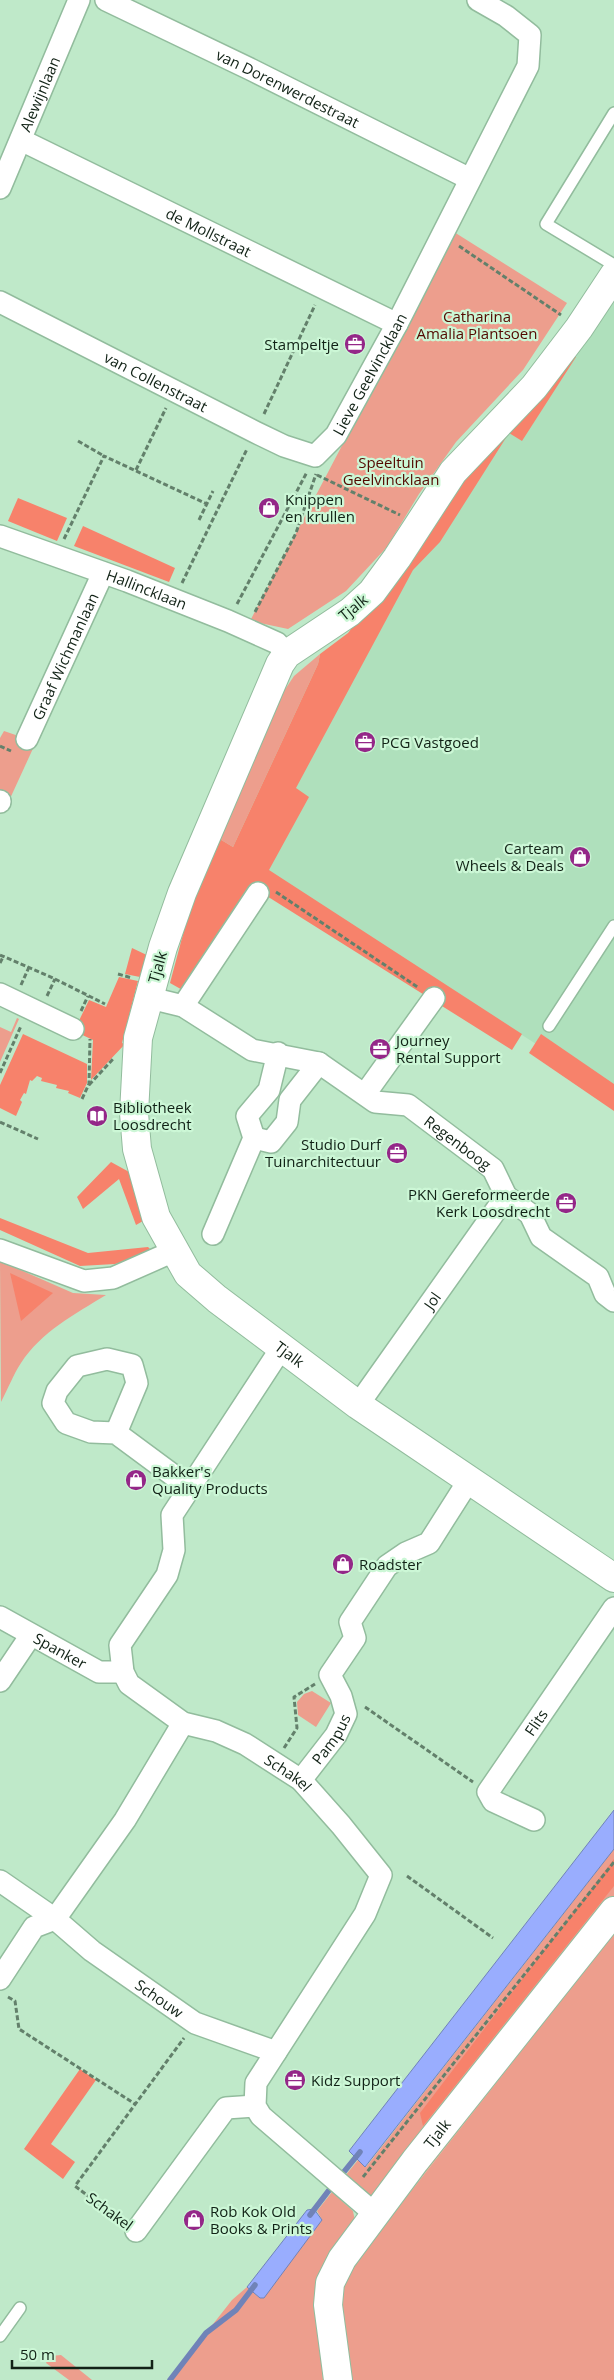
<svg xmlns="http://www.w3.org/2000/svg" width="614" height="2380" font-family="'Open Sans',sans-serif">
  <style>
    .built { fill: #afe0bc }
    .green { fill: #ed9e8d }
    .forest { fill: #f7826b }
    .water { fill: #99adfe; stroke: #7083b8 }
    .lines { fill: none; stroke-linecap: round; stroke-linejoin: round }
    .stream { stroke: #7083b8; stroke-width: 5.5 }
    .service-casing { stroke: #92bc9d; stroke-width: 14 }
    .minor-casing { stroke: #92bc9d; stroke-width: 24 }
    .tertiary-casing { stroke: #92bc9d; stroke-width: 30 }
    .path { stroke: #63806b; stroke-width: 3; stroke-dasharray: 5 2.5; stroke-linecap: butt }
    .service { stroke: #fff; stroke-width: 11 }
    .minor { stroke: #fff; stroke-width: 21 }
    .tertiary { stroke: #fff; stroke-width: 28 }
    .labels { text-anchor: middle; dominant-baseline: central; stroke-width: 4.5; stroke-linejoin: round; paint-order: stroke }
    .street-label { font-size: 15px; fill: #112216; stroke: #ccf7d6 }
    .park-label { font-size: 15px; fill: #530900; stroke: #ccf7d6 }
    .poi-label { font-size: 15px; fill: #112216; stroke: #ccf7d6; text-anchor: start }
  </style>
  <rect width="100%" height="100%" fill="#bfe9c9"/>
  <polygon class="built" points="614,280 614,1094 262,868 336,689 475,470"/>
  <g class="green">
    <polygon points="454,232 567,303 523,370 456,442 419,494 387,547 346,591 288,629 250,621"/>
    <polygon points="320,654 318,664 233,847 218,838 276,703 294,676"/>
    <polygon points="4,731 36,742 8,803 0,799 0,738"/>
    <polygon points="17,1018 19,1019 0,1062 0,1027 11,1032"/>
    <path d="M0 1261 73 1293 106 1295C75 1314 41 1332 21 1363 13 1375 8 1389 1 1402Z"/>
    <polygon points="312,1691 331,1703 316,1727 298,1715 297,1702 304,1694"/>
    <polygon points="614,1849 614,1898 381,2195 370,2198 345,2176 358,2160 366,2167"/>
    <polygon points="614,1933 614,2380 347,2380 340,2312 344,2284 356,2261"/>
    <polygon points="332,2192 353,2211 355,2221 317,2304 323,2380 169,2380 232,2300 247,2287 260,2298 322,2220 317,2211"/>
    <polygon points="61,2355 92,2380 69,2380 46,2363 50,2356"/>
  </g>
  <g class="forest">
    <polygon points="573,354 576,357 522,441 509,433 440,542 413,570 296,788 309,797 269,870 522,1034 512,1050 254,888 186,992 170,983 190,908 218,838 233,847 318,664 320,654 348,633 373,601 455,483"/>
    <polygon points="18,498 67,518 57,541 8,521"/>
    <polygon points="83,526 175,568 169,582 74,546"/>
    <polygon points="132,948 151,957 146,973 141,972 140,977 125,974"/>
    <polygon points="119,977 138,981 122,1043 125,1044 91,1080 93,1040 74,1031 89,1000 106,1007"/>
    <polygon points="23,1034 87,1064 87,1083 80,1098 68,1093 69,1091 56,1088 57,1085 41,1081 42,1078 37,1076 32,1081 30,1080 26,1094 24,1093 20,1100 22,1102 16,1116 0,1108 0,1085"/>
    <polygon points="541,1034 614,1084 614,1111 529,1053"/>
    <polygon points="111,1162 131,1173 143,1221 136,1225 119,1179 83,1209 77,1197"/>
    <polygon points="0,1218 88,1253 148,1247 156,1255 115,1264 80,1266 0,1230"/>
    <polygon points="10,1273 53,1293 21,1321"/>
    <polygon points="614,1859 614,1886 423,2126 420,2113"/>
    <polygon points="614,1928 614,1933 394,2212 392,2210"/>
    <polygon points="80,2069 96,2080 51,2144 75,2162 63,2179 24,2149"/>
  </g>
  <g class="water">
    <polygon points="614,1810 614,1849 365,2167 349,2151"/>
    <polygon points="314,2209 322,2220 264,2298 260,2298 247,2287 307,2210"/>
  </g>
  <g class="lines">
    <g class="stream">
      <polyline points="339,2178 360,2152"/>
      <polyline points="310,2215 333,2185"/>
      <polyline points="170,2380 206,2333 236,2310 255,2285"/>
    </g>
    <g class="service-casing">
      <g id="service">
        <polyline points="614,113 546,224 614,265"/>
        <polyline points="549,1026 614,926"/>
        <polyline points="0,2336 20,2308"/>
      </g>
    </g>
    <g class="minor-casing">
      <g id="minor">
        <path id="s1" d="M106 0 252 70 470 179"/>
        <path id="s2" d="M21 140 397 324"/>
        <path id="s3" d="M0 188 79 0"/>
        <path id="s4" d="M0 302 255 432 284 446 315 456 336 435 397 324 528 66 530 35 506 16 478 0"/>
        <path id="s5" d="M0 536 127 581 228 621 277 643 287 654"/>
        <path id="s6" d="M27 739 103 573"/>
        <polyline points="0,802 0,801"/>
        <polyline points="0,994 73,1029"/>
        <path id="s7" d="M146 997 183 1006 252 1050 319 1063 375 1102 408 1105 493 1169 506 1196 530 1214 541 1237 598 1277 605 1294 614 1301"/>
        <polyline points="183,1006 258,893"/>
        <polyline points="365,1094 434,998"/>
        <polyline points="254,1138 271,1142 287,1122 290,1100 319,1063"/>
        <polyline points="213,1234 254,1138 247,1116 269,1090 278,1053"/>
        <polyline points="0,1250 84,1281 113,1278 174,1251"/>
        <path id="s8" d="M282 1347 172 1515 174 1550 167 1575 120 1645 123 1672 129 1684 183 1723 216 1731 245 1744 301 1780 341 1825 381 1875 365 1914 256 2083 255 2106 261 2116 375 2214"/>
        <path id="s9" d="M358 1405 506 1196"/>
        <polyline points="116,1433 137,1383 132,1365 107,1359 77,1366 57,1391 53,1403 66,1423 91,1432 116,1433 189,1487"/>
        <path id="s10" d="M0 1617 99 1672H123"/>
        <polyline points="0,1681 31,1635"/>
        <path id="s11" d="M301 1780 336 1735 346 1714 341 1696 330 1675 355 1638 350 1622 387 1566 406 1553 429 1543 469 1480"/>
        <path id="s12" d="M534 1820 493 1801 488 1792 614 1608"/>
        <path id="s13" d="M0 1881 55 1919 92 1951 195 2023 276 2052"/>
        <polyline points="0,1979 34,1927 55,1919 125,1820 183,1723"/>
        <polyline points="136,2231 226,2108 255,2106"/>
      </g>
    </g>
    <g class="tertiary-casing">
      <g id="tertiary">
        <path id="s14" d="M614 275 579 328 534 387 453 472 397 558 372 592 350 612 287 654 280 664 182 893 163 947 138 1038 134 1113 137 1149 156 1217 188 1274 217 1299 358 1405 614 1578"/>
        <path id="s15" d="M338 2380 328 2305 330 2283 342 2259 415 2161 614 1911"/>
      </g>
    </g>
    <g class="path">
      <polyline points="459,246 561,315"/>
      <polyline points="264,414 315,305"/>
      <polyline points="78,441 104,456"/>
      <polyline points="136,470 166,408"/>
      <polyline points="317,475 400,515"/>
      <polyline points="199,520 213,491"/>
      <polyline points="64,539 104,456 207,504"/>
      <polyline points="182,583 247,449"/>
      <polyline points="237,604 307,472"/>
      <polyline points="255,612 296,533 316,474"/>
      <polyline points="0,746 11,751"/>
      <polyline points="276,892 419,988"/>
      <polyline points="0,955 55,979 105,1004"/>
      <polyline points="0,963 3,957"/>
      <polyline points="118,974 132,978"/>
      <polyline points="21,985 29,967"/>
      <polyline points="47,996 55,979"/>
      <polyline points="81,1011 88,996"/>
      <polyline points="0,1073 21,1026"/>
      <polyline points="89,1085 114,1058"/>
      <polyline points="82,1099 89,1084 90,1039"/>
      <polyline points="0,1122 38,1139"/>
      <polyline points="365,1707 473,1782"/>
      <polyline points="284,1748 297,1728 294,1697 315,1684"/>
      <polyline points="407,1876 493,1938"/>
      <polyline points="8,1997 15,2001 19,2029 135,2104"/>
      <polyline points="363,2177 614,1862"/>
      <polyline points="121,2221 75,2186 184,2038"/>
    </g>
    <use href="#service" class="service"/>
    <use href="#minor" class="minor"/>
    <use href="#tertiary" class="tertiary"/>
  </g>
  <defs>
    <g id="office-disc" transform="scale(1.125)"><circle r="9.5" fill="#942788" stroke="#ccf7d6"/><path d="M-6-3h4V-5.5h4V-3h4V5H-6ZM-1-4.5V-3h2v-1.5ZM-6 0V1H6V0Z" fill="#fff"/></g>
    <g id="shop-disc" transform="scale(1.125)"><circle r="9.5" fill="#942788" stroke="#ccf7d6"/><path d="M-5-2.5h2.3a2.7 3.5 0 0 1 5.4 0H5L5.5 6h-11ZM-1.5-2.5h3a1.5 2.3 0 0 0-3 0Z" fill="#fff"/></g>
    <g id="library-disc" transform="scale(1.125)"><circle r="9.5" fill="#942788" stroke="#ccf7d6"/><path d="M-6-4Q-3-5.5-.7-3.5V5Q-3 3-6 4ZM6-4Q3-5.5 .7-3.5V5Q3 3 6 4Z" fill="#fff"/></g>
  </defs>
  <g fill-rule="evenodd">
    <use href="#office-disc" x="355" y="344"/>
    <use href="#shop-disc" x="269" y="508"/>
    <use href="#office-disc" x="365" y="742"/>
    <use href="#shop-disc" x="580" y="857"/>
    <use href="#office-disc" x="380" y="1049"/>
    <use href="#library-disc" x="97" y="1116"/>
    <use href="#office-disc" x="397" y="1153"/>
    <use href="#office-disc" x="566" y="1203"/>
    <use href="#shop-disc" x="136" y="1480"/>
    <use href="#shop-disc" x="343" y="1564"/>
    <use href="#office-disc" x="295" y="2080"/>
    <use href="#shop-disc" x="194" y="2220"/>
  </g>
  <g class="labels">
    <g class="street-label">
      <text stroke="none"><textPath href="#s1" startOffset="202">van Dorenwerdestraat</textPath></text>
      <text stroke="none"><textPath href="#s3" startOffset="102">Alewijnlaan</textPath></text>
      <text stroke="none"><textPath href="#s2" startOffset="209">de Mollstraat</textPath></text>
      <text stroke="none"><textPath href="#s4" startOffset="450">Lieve Geelvincklaan</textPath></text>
      <text stroke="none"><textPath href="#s4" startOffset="175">van Collenstraat</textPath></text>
      <text stroke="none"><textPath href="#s5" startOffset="156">Hallincklaan</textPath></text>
      <text transform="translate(353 607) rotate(-39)">Tjalk</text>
      <text stroke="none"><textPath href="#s6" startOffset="91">Graaf Wichmanlaan</textPath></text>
      <text transform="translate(157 967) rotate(-74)">Tjalk</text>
      <text stroke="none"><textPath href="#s7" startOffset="352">Regenboog</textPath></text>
      <text stroke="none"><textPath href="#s9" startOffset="128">Jol</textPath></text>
      <text stroke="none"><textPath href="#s14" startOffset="1295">Tjalk</textPath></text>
      <text stroke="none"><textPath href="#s10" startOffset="69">Spanker</textPath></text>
      <text stroke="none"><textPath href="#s12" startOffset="140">Flits</textPath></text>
      <text stroke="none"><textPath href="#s11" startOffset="51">Pampus</textPath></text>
      <text stroke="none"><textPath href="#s8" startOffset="571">Schakel</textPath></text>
      <text stroke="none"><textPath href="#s13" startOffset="198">Schouw</textPath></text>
      <text stroke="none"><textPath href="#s15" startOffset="282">Tjalk</textPath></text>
      <text transform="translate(110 2211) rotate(36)">Schakel</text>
    </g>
    <g class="park-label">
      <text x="477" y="316">Catharina<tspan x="477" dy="17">Amalia Plantsoen</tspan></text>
      <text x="391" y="462">Speeltuin<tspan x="391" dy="17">Geelvincklaan</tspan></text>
    </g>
    <g class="poi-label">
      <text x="339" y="344" text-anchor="end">Stampeltje</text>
      <text x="285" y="499">Knippen<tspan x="285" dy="17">en krullen</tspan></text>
      <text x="381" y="742">PCG Vastgoed</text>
      <text x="564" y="848" text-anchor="end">Carteam<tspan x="564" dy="17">Wheels &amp; Deals</tspan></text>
      <text x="396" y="1040">Journey<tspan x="396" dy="17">Rental Support</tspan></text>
      <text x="113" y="1107">Bibliotheek<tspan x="113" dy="17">Loosdrecht</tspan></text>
      <text x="381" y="1144" text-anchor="end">Studio Durf<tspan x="381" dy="17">Tuinarchitectuur</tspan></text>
      <text x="550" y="1194" text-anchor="end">PKN Gereformeerde<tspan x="550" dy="17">Kerk Loosdrecht</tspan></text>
      <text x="152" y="1471">Bakker's<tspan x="152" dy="17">Quality Products</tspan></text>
      <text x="359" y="1564">Roadster</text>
      <text x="311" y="2080">Kidz Support</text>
      <text x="210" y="2211">Rob Kok Old<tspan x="210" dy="17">Books &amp; Prints</tspan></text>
    </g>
  </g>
  <path d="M12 2360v8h140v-8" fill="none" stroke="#112216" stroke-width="2.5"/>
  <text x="20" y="2360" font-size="15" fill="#112216" stroke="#ccf7d6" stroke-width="4" paint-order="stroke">50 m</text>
</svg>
